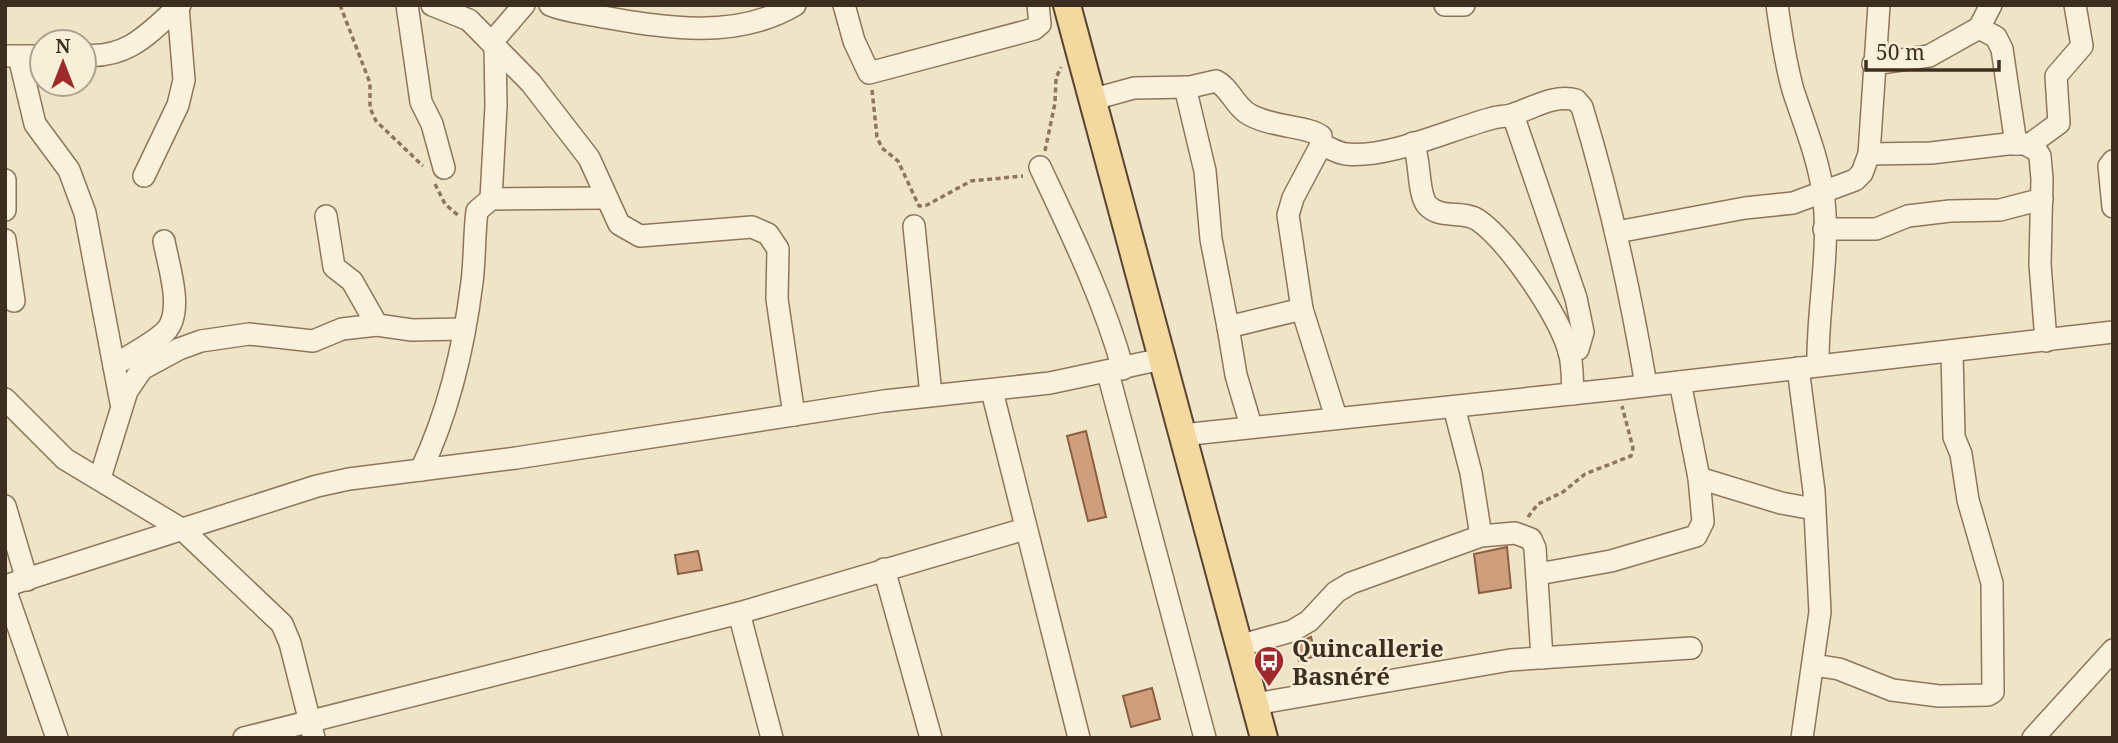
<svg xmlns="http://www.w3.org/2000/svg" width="2118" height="743" font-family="'Noto Serif',serif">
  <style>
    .building { fill: #cf9f7d; stroke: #8d5f41; stroke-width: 2 }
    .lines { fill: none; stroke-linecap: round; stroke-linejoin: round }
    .minor-casing { stroke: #8d765c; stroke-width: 24 }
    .major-casing { stroke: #5b4430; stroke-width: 30 }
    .path { stroke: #8d765c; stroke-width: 3.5; stroke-dasharray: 5 3.5; stroke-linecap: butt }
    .minor { stroke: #faf1dc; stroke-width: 21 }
    .major { stroke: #f3d9a0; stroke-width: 26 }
    .labels { text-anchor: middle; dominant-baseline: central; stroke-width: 5; stroke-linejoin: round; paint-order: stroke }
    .poi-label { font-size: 24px; font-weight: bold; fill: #3d2e20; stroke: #f7eed8; text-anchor: start }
  </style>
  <rect width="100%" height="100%" fill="#f0e4c8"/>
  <g class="building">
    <polygon points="1086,431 1106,517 1088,521 1067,436"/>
    <polygon points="1507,547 1511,588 1479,593 1474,554"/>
    <polygon points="698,551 702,570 678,574 675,555"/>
    <polygon points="1311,637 1316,656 1299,661 1295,644"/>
    <polygon points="1152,688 1160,719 1131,727 1123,696"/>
  </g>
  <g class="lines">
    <g class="minor-casing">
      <g id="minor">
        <polyline points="407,5 421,102 432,124 444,168"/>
        <polyline points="432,5 469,20 531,83 589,158 619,224 640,236 752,227 768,234 778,249 777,299 794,415"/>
        <path d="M550 5C566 12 586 13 603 17 666 28 736 40 795 5"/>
        <polyline points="844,5 854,41 869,73 1034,29 1040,24 1038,5"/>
        <polyline points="1445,5 1464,5"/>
        <path d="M1777 5C1781 33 1785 62 1793 90 1804 124 1818 157 1823 193 1831 248 1817 309 1818 365"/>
        <polyline points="1979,28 1996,37 2002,49 2016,144"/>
        <polyline points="492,42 524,5"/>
        <path d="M84 55C128 59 149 33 180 5"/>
        <polyline points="7,56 42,56"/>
        <polyline points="19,57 35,124 69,170 85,213 121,403"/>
        <polyline points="1873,64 1929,56 1979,28 1991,5"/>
        <polyline points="1185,87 1205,171 1211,239 1228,327"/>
        <path d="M1094 99 1134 88 1190 87 1216 81C1229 87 1234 104 1247 113 1268 127 1308 126 1321 136V145C1329 147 1337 153 1346 154 1388 159 1451 129 1493 118 1499 116 1507 117 1514 114 1533 108 1554 94 1576 100L1582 107C1610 199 1630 290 1646 385"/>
        <polyline points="1513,115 1576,298 1583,332 1578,349 1569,352"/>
        <path d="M1413 143C1421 160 1417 192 1427 205 1441 220 1463 210 1478 220 1509 242 1558 314 1569 351 1573 364 1572 380 1573 394"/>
        <polyline points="1321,145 1293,198 1288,215 1302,309 1336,417"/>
        <polyline points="2029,145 2059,123 2056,76 2082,46 2075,5"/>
        <polyline points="1869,154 1931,153 2007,144 2025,144 2036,150 2040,156 2042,179 2040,264 2046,341"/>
        <polyline points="2113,161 2109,166 2113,207"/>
        <path d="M1040 167C1071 233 1103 298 1123 369"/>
        <polyline points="144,176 178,105 184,80 178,7"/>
        <polyline points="5,180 5,210"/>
        <polyline points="491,199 496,106 495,46"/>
        <polyline points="326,216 334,267 352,281 377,325"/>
        <polyline points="914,226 931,395"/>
        <polyline points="1824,229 1876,229 1908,216 1950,211 2000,210 2042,199"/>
        <polyline points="1617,232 1745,208 1793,203 1855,180 1862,173 1869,154 1879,5"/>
        <polyline points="5,240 14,301"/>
        <path d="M114 366C129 355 151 345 165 332 185 312 168 265 164 241"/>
        <polyline points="1798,368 1814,491 1820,612 1802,738"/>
        <polyline points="1108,373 1205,738"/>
        <polyline points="1680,382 1699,478 1781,503 1814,509"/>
        <polyline points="992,391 1079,738"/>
        <polyline points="5,399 65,459 183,530 282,624 290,643 314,738"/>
        <polyline points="1454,407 1471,473 1481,536"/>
        <polyline points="1251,426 1236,375 1228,327 1302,309"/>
        <polyline points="1182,435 1618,389 2113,332"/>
        <path d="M421 470C449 411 464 347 472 282 475 258 474 235 477 211L491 199 605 198"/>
        <polyline points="100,478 127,391 142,369 179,349 201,341 249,334 313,341 342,329 377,325 412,330 463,329"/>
        <polyline points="5,506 27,580"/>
        <polyline points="884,569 931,738"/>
        <polyline points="1538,574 1611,561 1696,536 1703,522 1699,478"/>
        <polyline points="5,586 317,486 349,479 516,458 884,401 1050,383 1162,359"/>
        <polyline points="5,589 57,738"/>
        <polyline points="1238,646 1292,631 1309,621 1336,592 1351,583 1481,536 1515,533 1531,539 1535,548 1542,658"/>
        <polyline points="1814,665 1839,669 1892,690 1939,696 1988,695 1993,692 1992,583 1968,500 1961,454 1954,437 1952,352"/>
        <polyline points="1255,704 1510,660 1691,648"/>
        <polyline points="244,738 739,613"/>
        <polyline points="772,738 739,613 1025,529"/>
        <polyline points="2033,738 2113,650"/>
      </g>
    </g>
    <g class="major-casing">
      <polyline id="major" points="1067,5 1264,738"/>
    </g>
    <g class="path">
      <polyline points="340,5 370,83 370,108 376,121 423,166"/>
      <polyline points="872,90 877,137 882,148 898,161 919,206 927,205 971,181 1023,176"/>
      <polyline points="1045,151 1055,103 1056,78 1061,67"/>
      <polyline points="435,184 445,204 459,216"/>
      <polyline points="1528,517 1538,504 1563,492 1585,474 1631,456 1633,448 1622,406"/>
    </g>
    <use href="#minor" class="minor"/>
    <use href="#major" class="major"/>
  </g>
  <defs>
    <g id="bus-pin" transform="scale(1.575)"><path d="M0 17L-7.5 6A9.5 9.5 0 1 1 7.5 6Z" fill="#9e2a2b" stroke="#f7eed8"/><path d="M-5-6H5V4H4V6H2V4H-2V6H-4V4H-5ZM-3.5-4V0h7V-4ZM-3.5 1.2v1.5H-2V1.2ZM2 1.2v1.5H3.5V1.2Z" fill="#fff"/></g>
  </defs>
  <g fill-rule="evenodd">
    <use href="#bus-pin" x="1269" y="661"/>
  </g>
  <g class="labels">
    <g class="poi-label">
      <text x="1292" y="647">Quincallerie<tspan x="1292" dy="28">Basnéré</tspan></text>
    </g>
  </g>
  <rect width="2118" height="743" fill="none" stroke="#3d2e20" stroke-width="14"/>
  <g transform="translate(63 63)"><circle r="33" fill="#f7eed8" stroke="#ada18e" stroke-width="2"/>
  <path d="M0-5L12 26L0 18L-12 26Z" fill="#9e2a2b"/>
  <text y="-10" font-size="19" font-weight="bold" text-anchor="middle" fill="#3d2e20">N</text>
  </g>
  <path d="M1866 60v10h133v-10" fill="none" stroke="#3d2e20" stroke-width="3.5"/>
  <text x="1876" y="60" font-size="21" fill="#3d2e20" stroke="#f7eed8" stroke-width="5" paint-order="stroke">50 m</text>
</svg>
